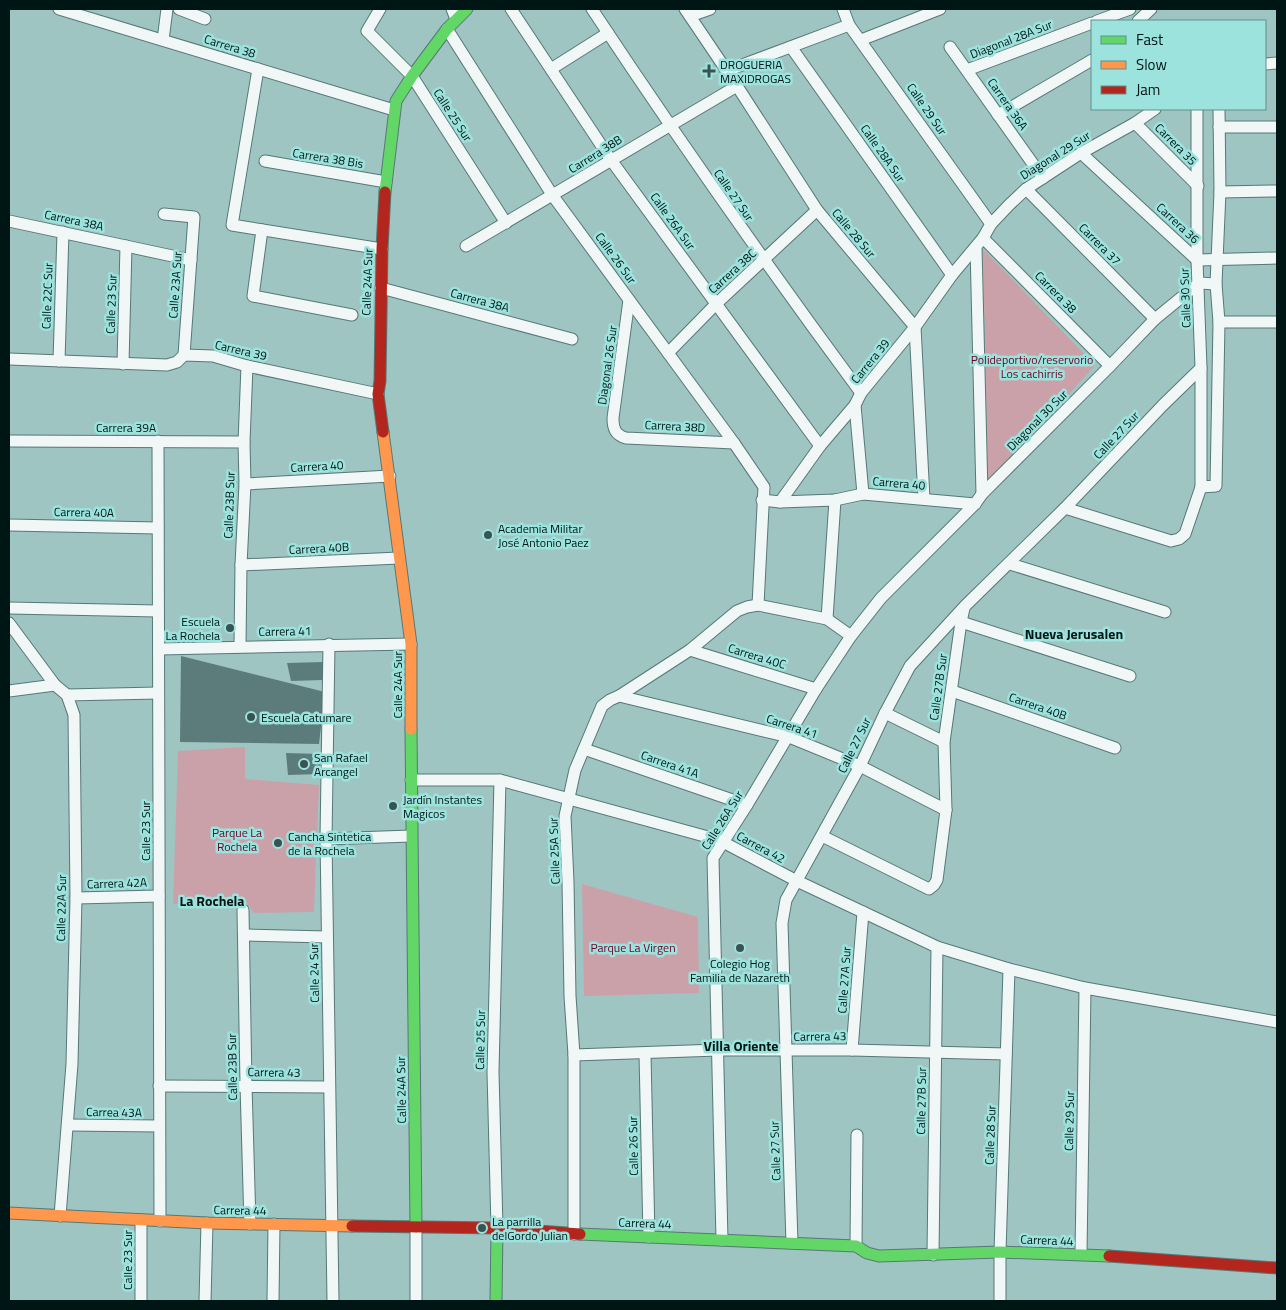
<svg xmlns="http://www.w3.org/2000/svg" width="1286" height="1310" font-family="'Titillium Web',sans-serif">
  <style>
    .green { fill: #cba1a9 }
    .building { fill: #5b7c7a }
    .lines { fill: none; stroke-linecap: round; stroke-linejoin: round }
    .street-casing { stroke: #567876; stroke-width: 13 }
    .fast-casing { stroke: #567876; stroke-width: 13 }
    .slow-casing { stroke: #567876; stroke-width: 13 }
    .jam-casing { stroke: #567876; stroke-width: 13 }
    .street { stroke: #f1f6f6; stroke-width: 11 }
    .fast { stroke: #63d668; stroke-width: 11 }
    .slow { stroke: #ff974d; stroke-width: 11 }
    .jam { stroke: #b3261e; stroke-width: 11 }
    .poi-dot { fill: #385352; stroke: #9ce2dd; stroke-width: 2 }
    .labels { text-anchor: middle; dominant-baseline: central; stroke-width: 5; stroke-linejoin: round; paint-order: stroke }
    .street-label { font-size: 12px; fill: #001615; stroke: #9ce2dd }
    .poi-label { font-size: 12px; fill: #001615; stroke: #9ce2dd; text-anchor: start }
    .park-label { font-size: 12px; fill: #6c0025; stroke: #9ce2dd }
    .neighbourhood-label { font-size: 14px; font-weight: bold; fill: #001615; stroke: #9ce2dd }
  </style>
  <rect width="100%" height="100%" fill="#9fc5c2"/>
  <g class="green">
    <polygon points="983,249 1095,365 988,485"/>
    <polygon points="245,747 245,779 319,785 314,912 254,913 244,899 173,904 178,751"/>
    <polygon points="582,884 698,917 699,993 584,996"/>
  </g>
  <g class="building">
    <polygon points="181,656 325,692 319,744 180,742"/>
    <polygon points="323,662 323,680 291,681 287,663"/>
    <polygon points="286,753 320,754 320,774 288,775"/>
  </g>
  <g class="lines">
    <g class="street-casing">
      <g id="street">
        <polyline points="59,9 394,110"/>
        <polyline points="179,9 205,19"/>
        <polyline points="380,9 367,31 412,76 506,223"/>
        <polyline points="452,9 456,19"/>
        <polyline points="511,9 611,160 820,446"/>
        <path d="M592 9C678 139 768 267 861 393"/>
        <polyline points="685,9 737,86 817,210 915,327 924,499"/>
        <polyline points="843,9 849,25 991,224"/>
        <polyline points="690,16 710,9"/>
        <polyline points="1097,21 1130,9"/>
        <polyline points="1138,21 1151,9"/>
        <polyline points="447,29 553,196 734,443 764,487 758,605"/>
        <polyline points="163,40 167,9"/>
        <polyline points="861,40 940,9"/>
        <polyline points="791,47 952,275"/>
        <polyline points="950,47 1043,178"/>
        <polyline points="1265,64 1277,63"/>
        <polyline points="258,69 232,225 382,249"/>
        <polyline points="551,69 608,33"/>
        <polyline points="967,70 1092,23"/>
        <polyline points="726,71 849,25"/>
        <polyline points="998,115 1092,60"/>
        <polyline points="1135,123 1198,186"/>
        <polyline points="1219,127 1277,127"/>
        <polyline points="1081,153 1197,260 1277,258"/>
        <polyline points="265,161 386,182"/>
        <polyline points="1026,189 1155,319"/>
        <polyline points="1220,192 1277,191"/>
        <polyline points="164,214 194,217 184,355"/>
        <polyline points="9,221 191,260"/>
        <polyline points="262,230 253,296 352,315"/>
        <polyline points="983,238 1110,366"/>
        <polyline points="466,246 737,86"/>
        <polyline points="976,247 982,494"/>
        <polyline points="381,288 572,339"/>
        <path d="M629 300 613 418C613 428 615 435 626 438L734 443"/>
        <polyline points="1219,322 1277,322"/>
        <polyline points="668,353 716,304 817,210"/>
        <polyline points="9,359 167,365 177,362 184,355 213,356 247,366 378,394"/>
        <polyline points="59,361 63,232"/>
        <polyline points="123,364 126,246"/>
        <polyline points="855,405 863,494"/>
        <polyline points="9,441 244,442"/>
        <polyline points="158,441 160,1221"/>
        <polyline points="245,484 390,476"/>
        <polyline points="1201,487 1216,486 1219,322 1216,284 1220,192 1219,109"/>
        <polyline points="762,500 780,502 835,500 863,494 975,504"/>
        <polyline points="780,502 820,446 855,405 861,393 915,327 952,275 983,238 991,224 1009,205 1026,189 1081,153 1135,123 1155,109"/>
        <polyline points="1065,508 1171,541 1179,539 1185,534 1201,487 1201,368 1197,260 1197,109"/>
        <polyline points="9,525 158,528"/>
        <polyline points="1010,564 1165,612"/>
        <polyline points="241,565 399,558"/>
        <polyline points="9,608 158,611"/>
        <polyline points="827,619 835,500"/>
        <polyline points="961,622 1130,676"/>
        <polyline points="9,623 55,685 67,695 74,715 76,898 72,1064 60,1216"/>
        <polyline points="329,644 326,839 333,1301"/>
        <polyline points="240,646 241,565 245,484 244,442 247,366"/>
        <polyline points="159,649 411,644"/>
        <polyline points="690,650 816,689"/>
        <polyline points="9,691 55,685"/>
        <polyline points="952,691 1115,748"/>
        <polyline points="67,695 158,693"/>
        <polyline points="619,696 789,737 860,766 946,810"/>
        <polyline points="885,713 944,742"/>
        <polyline points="584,749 747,805"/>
        <polyline points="411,780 500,780 719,840 797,881 937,947 1009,969 1085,988 1277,1022"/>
        <polyline points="822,836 929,889 934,885 937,880 946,810 944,742 961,622 964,608"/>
        <polyline points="326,839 411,836"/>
        <polyline points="76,898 159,896"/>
        <polyline points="243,910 246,1085 250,1224"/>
        <polyline points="244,935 327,937"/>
        <polyline points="852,1050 863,912"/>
        <polyline points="645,1054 649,1237"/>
        <polyline points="574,1055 718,1050 852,1050 1006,1054"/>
        <polyline points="159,1086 329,1087"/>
        <polyline points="68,1125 159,1126"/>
        <polyline points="416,1227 416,1301"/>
        <polyline points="497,1228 493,1072 500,780"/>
        <polyline points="574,1234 574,1055 570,996 568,882 565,816 575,770 602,706 610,700 619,696 690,650 737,611 747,607 758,605 827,619 851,636"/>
        <polyline points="722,1240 713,858 747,805 816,689 851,636 881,598 975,504 982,494 1110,366 1155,319 1199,283 1216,284"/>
        <polyline points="792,1243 782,923 786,900 860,766 885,713 910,666 965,606 1065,508 1163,405 1201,368"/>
        <polyline points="856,1246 857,1135"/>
        <polyline points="1081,1254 1085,988"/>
        <polyline points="933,1255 937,947"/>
        <polyline points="141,1301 141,1220"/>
        <polyline points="205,1301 207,1223"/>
        <polyline points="273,1301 274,1224"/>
        <polyline points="1000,1301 1000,1252 1009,969"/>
      </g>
    </g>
    <g class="fast-casing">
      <g id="fast">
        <polyline points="385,192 396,101 412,76 447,29 467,9"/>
        <polyline points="411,729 416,1227"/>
        <polyline points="580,1234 856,1246 867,1253 879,1256 1000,1252 1109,1256"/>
        <polyline points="496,1301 497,1228"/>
      </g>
    </g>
    <g class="slow-casing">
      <g id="slow">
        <polyline points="383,432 411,644 411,729"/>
        <polyline points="9,1213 207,1223 352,1226"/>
      </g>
    </g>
    <g class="jam-casing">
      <g id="jam">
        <polyline points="383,432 378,394 380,381 382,249 385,192"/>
        <polyline points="352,1226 497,1228 580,1234"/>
        <polyline points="1109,1256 1277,1268"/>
      </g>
    </g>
    <use href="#street" class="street"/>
    <use href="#fast" class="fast"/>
    <use href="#slow" class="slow"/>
    <use href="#jam" class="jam"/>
  </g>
  <g class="poi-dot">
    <path d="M706.5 63.5h5v5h5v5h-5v5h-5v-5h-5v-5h5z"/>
    <circle cx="488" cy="535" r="5"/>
    <circle cx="230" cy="628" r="5"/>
    <circle cx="251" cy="717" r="5"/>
    <circle cx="304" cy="764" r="5"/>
    <circle cx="393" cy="806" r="5"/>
    <circle cx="278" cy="843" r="5"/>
    <circle cx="740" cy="948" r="5"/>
    <circle cx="482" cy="1228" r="5"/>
  </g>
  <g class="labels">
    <g class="street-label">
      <text transform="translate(1011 39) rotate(-21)">Diagonal 28A Sur</text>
      <text transform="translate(230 46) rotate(17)">Carrera 38</text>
      <text transform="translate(1008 104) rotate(55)">Carrera 36A</text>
      <text transform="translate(927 109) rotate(55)">Calle 29 Sur</text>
      <text transform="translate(453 115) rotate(57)">Calle 25 Sur</text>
      <text transform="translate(1176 144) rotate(45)">Carrera 35</text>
      <text transform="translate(883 153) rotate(55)">Calle 28A Sur</text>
      <text transform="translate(595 154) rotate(-32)">Carrera 38B</text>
      <text transform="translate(1055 155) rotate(-32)">Diagonal 29 Sur</text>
      <text transform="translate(328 158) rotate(9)">Carrera 38 Bis</text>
      <text transform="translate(734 195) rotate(55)">Calle 27 Sur</text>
      <text transform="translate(74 220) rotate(12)">Carrera 38A</text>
      <text transform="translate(673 221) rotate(54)">Calle 26A Sur</text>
      <text transform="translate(1178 223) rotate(43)">Carrera 36</text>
      <text transform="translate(854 233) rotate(50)">Calle 28 Sur</text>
      <text transform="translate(1100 244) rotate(45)">Carrera 37</text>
      <text transform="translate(616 258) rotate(54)">Calle 26 Sur</text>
      <text transform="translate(732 271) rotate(-42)">Carrera 38C</text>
      <text transform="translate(367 282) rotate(-88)">Calle 24A Sur</text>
      <text transform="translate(175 285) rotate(-86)">Calle 23A Sur</text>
      <text transform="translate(1056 292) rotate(45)">Carrera 38</text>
      <text transform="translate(47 296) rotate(-88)">Calle 22C Sur</text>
      <text transform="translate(1185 298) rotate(-92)">Calle 30 Sur</text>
      <text transform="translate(480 300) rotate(15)">Carrera 38A</text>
      <text transform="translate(111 304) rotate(-88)">Calle 23 Sur</text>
      <text transform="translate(241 350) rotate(13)">Carrera 39</text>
      <text transform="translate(870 361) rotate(-51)">Carrera 39</text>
      <text transform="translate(607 365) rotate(-82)">Diagonal 26 Sur</text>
      <text transform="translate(1037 420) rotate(-45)">Diagonal 30 Sur</text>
      <text transform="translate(675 426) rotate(3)">Carrera 38D</text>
      <text x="126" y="427">Carrera 39A</text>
      <text transform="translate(1116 435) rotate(-47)">Calle 27 Sur</text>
      <text transform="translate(317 466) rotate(-3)">Carrera 40</text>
      <text transform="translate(899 483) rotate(5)">Carrera 40</text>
      <text transform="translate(229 505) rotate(-88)">Calle 23B Sur</text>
      <text transform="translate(84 512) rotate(1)">Carrera 40A</text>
      <text transform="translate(319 548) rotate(-3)">Carrera 40B</text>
      <text transform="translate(285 631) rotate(-1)">Carrera 41</text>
      <text transform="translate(757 656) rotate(17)">Carrera 40C</text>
      <text transform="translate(397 685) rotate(-90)">Calle 24A Sur</text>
      <text transform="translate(938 687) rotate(-82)">Calle 27B Sur</text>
      <text transform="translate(1038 706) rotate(19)">Carrera 40B</text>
      <text transform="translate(792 726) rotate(18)">Carrera 41</text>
      <text transform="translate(854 745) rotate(-64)">Calle 27 Sur</text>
      <text transform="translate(670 764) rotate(19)">Carrera 41A</text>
      <text transform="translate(722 820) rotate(-58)">Calle 26A Sur</text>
      <text transform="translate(145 831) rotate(-90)">Calle 23 Sur</text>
      <text transform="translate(761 847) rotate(28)">Carrera 42</text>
      <text transform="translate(554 851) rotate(-92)">Calle 25A Sur</text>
      <text transform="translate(117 883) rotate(-2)">Carrera 42A</text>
      <text transform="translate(61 908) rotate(-89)">Calle 22A Sur</text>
      <text transform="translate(314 973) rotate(-91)">Calle 24 Sur</text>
      <text transform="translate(844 980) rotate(-86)">Calle 27A Sur</text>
      <text transform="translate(820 1036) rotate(-1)">Carrera 43</text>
      <text transform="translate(480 1040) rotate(-89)">Calle 25 Sur</text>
      <text transform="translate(232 1067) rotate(-91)">Calle 23B Sur</text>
      <text transform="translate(274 1072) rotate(1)">Carrera 43</text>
      <text transform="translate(401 1090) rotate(-91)">Calle 24A Sur</text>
      <text transform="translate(921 1101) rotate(-89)">Calle 27B Sur</text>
      <text transform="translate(114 1112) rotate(1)">Carrea 43A</text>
      <text transform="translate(1069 1121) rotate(-89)">Calle 29 Sur</text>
      <text transform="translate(990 1135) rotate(-88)">Calle 28 Sur</text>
      <text transform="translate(633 1146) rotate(-91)">Calle 26 Sur</text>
      <text transform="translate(775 1151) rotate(-92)">Calle 27 Sur</text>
      <text transform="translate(240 1210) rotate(1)">Carrera 44</text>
      <text transform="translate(645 1223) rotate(2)">Carrera 44</text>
      <text transform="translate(1047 1240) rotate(2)">Carrera 44</text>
      <text transform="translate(127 1260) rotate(-90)">Calle 23 Sur</text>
    </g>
    <g class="poi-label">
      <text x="720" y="64">DROGUERIA<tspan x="720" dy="14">MAXIDROGAS</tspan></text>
      <text x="498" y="528">Academia Militar<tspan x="498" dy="14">José Antonio Paez</tspan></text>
      <text x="220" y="621" text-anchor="end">Escuela<tspan x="220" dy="14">La Rochela</tspan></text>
      <text x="261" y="717">Escuela Catumare</text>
      <text x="314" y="757">San Rafael<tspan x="314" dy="14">Arcangel</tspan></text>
      <text x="403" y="799">Jardín Instantes<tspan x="403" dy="14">Magicos</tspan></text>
      <text x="288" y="836">Cancha Sintetica<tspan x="288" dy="14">de la Rochela</tspan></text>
      <text x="740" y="963" text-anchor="middle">Colegio Hog<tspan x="740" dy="14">Familia de Nazareth</tspan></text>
      <text x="492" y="1221">La parrilla<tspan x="492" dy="14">delGordo Julian</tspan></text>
    </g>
    <g class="park-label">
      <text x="1032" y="359">Polideportivo/reservorio<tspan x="1032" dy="14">Los cachirris</tspan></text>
      <text x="237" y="832">Parque La<tspan x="237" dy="14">Rochela</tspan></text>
      <text x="633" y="947">Parque La Virgen</text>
    </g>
    <g class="neighbourhood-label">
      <text x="1074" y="633">Nueva Jerusalen</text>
      <text x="212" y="900">La Rochela</text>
      <text x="741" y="1045">Villa Oriente</text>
    </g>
  </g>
  <rect width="1286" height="1310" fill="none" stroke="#001615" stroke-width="20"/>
  <rect x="1091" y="20" width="175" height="90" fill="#9ce2dd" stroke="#5e908d"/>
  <rect x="1101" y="36" width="25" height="8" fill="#63d668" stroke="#5e908d"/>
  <text x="1136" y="45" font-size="15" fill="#001615">Fast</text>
  <rect x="1101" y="61" width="25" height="8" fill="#ff974d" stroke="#5e908d"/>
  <text x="1136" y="70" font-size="15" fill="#001615">Slow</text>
  <rect x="1101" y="86" width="25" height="8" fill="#b3261e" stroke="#5e908d"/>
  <text x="1136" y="95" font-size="15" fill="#001615">Jam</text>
</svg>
